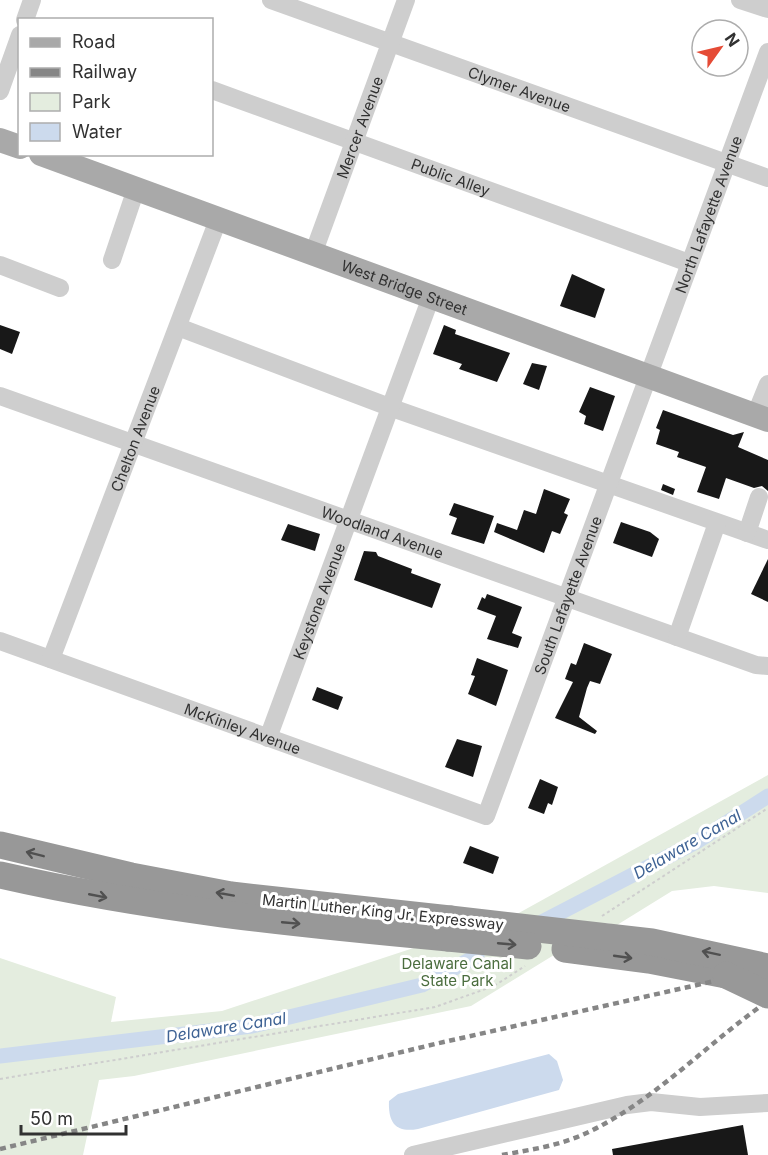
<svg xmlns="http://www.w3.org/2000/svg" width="768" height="1155" font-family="Inter,sans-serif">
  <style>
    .green { fill: #e4eddf }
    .water { fill: #ccdaed }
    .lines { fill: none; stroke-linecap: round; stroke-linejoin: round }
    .canal { stroke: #ccdaed; stroke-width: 15 }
    .building { fill: #181818 }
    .path { stroke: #cecece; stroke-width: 2; stroke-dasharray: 3 3; stroke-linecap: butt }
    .minor { stroke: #cecece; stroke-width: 18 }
    .major { stroke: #a9a9a9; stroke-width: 24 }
    .highway { stroke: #989898; stroke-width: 27 }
    .rail { stroke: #868686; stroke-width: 4.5; stroke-dasharray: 6 4.5; stroke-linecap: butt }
    .highway-bridge { stroke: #989898; stroke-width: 27 }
    .oneway { stroke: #505050 }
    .labels { text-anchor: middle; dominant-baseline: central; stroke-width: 6; stroke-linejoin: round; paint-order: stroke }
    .street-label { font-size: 15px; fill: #313131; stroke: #fff }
    .park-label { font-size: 15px; fill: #4b6d3e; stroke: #fff }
    .water-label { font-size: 16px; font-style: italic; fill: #3e6294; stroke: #fff }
  </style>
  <rect width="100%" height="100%" fill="#fff"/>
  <polygon class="green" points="768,775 768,893 714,886 672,891 617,925 606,923 471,1006 134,1076 99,1080 83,1155 0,1155 0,958 116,997 111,1022 222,1011 517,914"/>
  <path class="water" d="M549 1054 557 1061 563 1080 559 1090 418 1129C396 1133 388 1123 389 1101L398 1094Z"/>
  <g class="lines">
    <g class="canal">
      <polyline points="542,922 698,841 768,796"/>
      <polyline points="0,1056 252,1026 422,985 477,956"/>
    </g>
  </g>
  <g class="building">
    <polygon points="572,274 605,289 595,318 560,306"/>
    <polygon points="0,325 20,332 12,354 0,349"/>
    <polygon points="444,325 456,330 455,334 510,353 497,382 459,369 462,364 433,354"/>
    <polygon points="532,363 547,366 539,390 523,384"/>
    <polygon points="590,387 615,396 603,431 584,424 586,416 579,412"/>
    <polygon points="663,410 733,435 744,432 738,447 768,460 768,491 762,486 754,488 726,478 719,499 697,492 706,467 677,457 679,452 656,444 660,430 656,428"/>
    <polygon points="663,484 675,489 673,495 661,490"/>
    <polygon points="544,489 570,499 564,513 568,515 560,534 552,531 544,553 494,532 497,523 517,530 524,510 536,514"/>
    <polygon points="454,503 494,516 484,544 451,534 457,518 449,515"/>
    <polygon points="621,522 650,532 659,539 652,557 613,543"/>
    <polygon points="288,524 320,534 315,551 281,540"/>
    <polygon points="364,551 376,552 378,556 412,569 411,573 441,584 432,608 354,580"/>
    <polygon points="768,559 768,602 751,594"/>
    <polygon points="487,594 522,607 512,633 522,637 518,648 487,639 496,616 477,609 482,597 485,599"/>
    <polygon points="584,643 612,654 600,684 590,681 587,688 579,717 597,731 595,734 555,718 573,682 565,679 571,663 576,665"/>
    <polygon points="477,658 508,670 496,706 468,694 475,676 471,675"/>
    <polygon points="317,687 343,697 338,710 312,700"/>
    <polygon points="457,739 482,746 473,777 445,767"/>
    <polygon points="540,779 558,787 552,805 548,803 544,814 528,808"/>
    <polygon points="470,846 499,857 493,874 463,863"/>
    <polygon points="743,1125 748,1155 613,1155 612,1149"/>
  </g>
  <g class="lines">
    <g class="path">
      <polyline points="602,916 768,808"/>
      <polyline points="0,1079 435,1007 494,986 525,966"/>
    </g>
    <g class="minor">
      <path id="s1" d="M271 0 768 178"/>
      <polyline points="740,0 768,9"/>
      <polyline points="25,20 32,0"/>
      <path id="s2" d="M212 90 689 263"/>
      <polyline points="0,91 20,35"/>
      <path id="s3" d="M313 254 406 0"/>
      <polyline points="112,260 136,189"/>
      <polyline points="0,265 60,288"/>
      <polyline points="178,327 392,408 768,540"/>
      <path id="s4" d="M0 396 756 665 768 666"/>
      <polyline points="755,416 768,384"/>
      <polyline points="747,533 759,497"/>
      <polyline points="677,637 717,523"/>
      <path id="s5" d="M0 641 486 816 768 52"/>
      <path id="s6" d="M51 659 218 220"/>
      <path id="s7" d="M268 738 431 297"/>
      <polyline points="413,1155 627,1105 651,1102 700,1107 768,1103"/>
    </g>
    <g class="major">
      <polyline points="0,140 20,147"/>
      <path id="s8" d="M41 154 768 420"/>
    </g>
    <g class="highway">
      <polyline points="0,845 131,876 231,895 450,919"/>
      <path d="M0 875C148 909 297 924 448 938"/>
      <polyline points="565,949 649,960 726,975"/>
    </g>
    <g class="rail">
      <polyline points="0,1149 435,1044 768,969"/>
      <path d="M502 1155C529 1150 557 1146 582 1135 652 1104 706 1044 768 1001"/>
    </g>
    <g class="highway-bridge">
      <polyline points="450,919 652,942 768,967"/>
      <polyline points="448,938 528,946"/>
      <polyline points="726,975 768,995"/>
    </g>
  </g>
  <defs><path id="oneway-shaft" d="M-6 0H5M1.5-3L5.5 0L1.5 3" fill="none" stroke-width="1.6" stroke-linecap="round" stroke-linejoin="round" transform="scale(1.5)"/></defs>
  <g class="oneway">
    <use href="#oneway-shaft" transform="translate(35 854) rotate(-166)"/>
    <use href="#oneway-shaft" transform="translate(225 894) rotate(-170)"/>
    <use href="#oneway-shaft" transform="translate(98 896) rotate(11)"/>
    <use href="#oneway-shaft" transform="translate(291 923) rotate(5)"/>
    <use href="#oneway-shaft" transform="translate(507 944) rotate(5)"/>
    <use href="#oneway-shaft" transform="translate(711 953) rotate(-168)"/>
    <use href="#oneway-shaft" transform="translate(623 957) rotate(8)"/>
  </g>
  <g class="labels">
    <g class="street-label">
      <text stroke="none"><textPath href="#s1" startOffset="264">Clymer Avenue</textPath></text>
      <text stroke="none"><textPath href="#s3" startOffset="135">Mercer Avenue</textPath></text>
      <text stroke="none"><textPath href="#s2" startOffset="254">Public Alley</textPath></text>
      <text stroke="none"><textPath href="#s5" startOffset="1158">North Lafayette Avenue</textPath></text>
      <text stroke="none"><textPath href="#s8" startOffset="387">West Bridge Street</textPath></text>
      <text stroke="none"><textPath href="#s6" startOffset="236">Chelton Avenue</textPath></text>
      <text stroke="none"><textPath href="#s4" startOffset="406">Woodland Avenue</textPath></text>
      <text stroke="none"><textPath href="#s5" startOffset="752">South Lafayette Avenue</textPath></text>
      <text stroke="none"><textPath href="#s7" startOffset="146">Keystone Avenue</textPath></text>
      <text stroke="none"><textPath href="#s5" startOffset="258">McKinley Avenue</textPath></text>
      <text transform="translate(383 912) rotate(6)">Martin Luther King Jr. Expressway</text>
    </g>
    <g class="park-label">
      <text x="457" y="963">Delaware Canal<tspan x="457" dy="17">State Park</tspan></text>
    </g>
    <g class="water-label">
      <text transform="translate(687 844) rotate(-30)">Delaware Canal</text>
      <text transform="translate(226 1027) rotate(-9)">Delaware Canal</text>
    </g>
  </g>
  <rect x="18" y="18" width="195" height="138" fill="#ffffff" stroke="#adadad" stroke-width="1.5"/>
  <rect x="30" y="38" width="30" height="9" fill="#a9a9a9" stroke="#adadad" stroke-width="1.5"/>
  <text x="72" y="48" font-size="18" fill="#313131">Road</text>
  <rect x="30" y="68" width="30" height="9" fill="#868686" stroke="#adadad" stroke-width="1.5"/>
  <text x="72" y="78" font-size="18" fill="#313131">Railway</text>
  <rect x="30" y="93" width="30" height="18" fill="#e4eddf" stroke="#adadad" stroke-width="1.5"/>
  <text x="72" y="108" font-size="18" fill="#313131">Park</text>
  <rect x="30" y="123" width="30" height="18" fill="#ccdaed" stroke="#adadad" stroke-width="1.5"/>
  <text x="72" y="138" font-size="18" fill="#313131">Water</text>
  <g transform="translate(720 48) rotate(56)"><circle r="28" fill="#ffffff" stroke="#adadad" stroke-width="1.5"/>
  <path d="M0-4.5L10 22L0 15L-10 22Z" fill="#e54b36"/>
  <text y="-9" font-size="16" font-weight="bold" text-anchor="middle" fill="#313131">N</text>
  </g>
  <path d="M21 1125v9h105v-9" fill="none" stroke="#313131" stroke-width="3"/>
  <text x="30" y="1125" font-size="18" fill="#313131" stroke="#ffffff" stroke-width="4.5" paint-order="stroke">50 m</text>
</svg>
